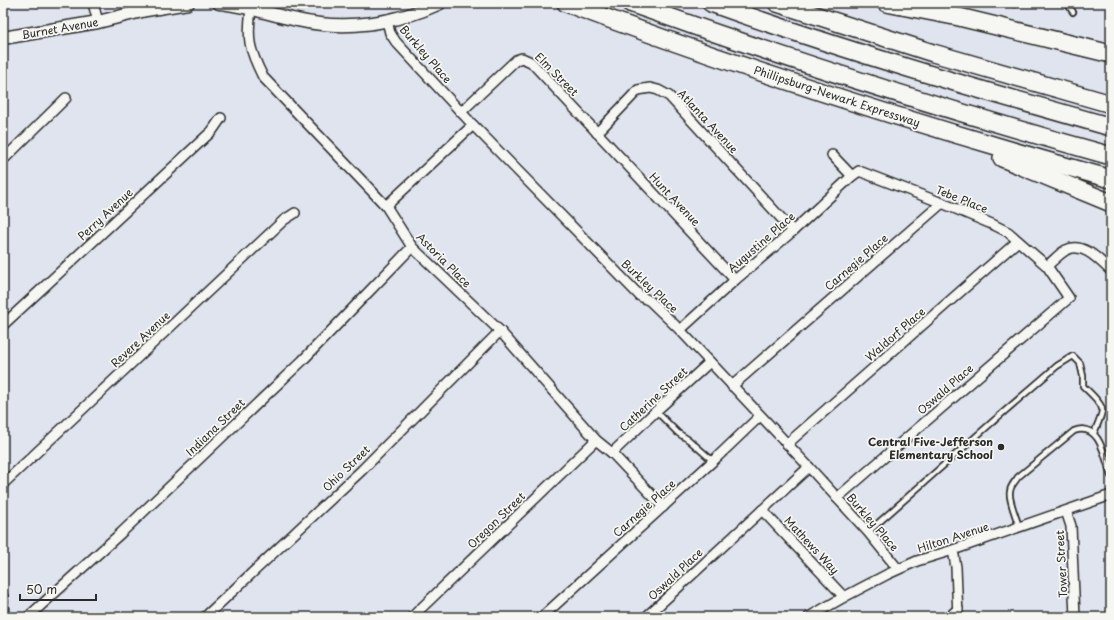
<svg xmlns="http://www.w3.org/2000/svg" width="1114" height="620" font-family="'Playpen Sans',sans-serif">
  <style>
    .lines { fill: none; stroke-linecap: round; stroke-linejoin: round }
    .service-casing { stroke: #2b2b2b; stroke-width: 8 }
    .minor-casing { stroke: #2b2b2b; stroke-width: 12 }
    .tertiary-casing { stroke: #2b2b2b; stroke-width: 15 }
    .motorway-casing { stroke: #2b2b2b; stroke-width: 20 }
    .service { stroke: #f6f6f2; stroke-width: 4.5 }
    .minor { stroke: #f6f6f2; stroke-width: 9 }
    .tertiary { stroke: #f6f6f2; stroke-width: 12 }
    .motorway { stroke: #f6f6f2; stroke-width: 17 }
    .poi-dot { fill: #2b2b2b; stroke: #f6f6f2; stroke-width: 1.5 }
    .labels { text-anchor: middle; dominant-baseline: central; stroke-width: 3.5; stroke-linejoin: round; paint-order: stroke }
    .street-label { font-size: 11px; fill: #2b2b2b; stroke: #f6f6f2 }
    .poi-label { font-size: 11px; font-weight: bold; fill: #2b2b2b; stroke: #f6f6f2; text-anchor: end }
  </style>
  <rect width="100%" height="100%" fill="#dfe4ef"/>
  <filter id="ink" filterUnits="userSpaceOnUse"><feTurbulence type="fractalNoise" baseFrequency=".025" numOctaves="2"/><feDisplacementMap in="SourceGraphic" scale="8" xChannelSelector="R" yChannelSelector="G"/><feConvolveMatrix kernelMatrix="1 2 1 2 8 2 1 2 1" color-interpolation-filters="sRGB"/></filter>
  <g filter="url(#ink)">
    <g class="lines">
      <g class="service-casing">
        <g id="service">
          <polyline points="1014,3 1015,4"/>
          <polyline points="1067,3 1073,12"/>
          <polyline points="656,411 678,433 689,440 713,461"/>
          <path d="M1019 527C1017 519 1008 499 1010 492 1010 486 1015 482 1018 477L1074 431C1100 421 1105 458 1111 476"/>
          <path d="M868 532 998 417 1057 366 1073 356 1080 363 1083 376V386C1088 391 1101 402 1102 409 1103 413 1096 428 1094 433"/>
        </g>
      </g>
      <g class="minor-casing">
        <g id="minor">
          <polyline points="93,3 98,22"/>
          <path d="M251 9C247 40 249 49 263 77L386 206 412 247 500 331 596 440 612 453 663 507"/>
          <polyline points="387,21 390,33 396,42 473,125 640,296 650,301 680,330 809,467 868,532 898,569"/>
          <polyline points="461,112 516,60 522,58 531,62 735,280"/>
          <polyline points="597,133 638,90 650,88 658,90 669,96 793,231"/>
          <polyline points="832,155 852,176"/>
          <polyline points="3,160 66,98"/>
          <polyline points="386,206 473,125"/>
          <path d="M1047 266C1053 261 1059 254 1066 250 1083 241 1100 261 1111 271"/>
          <polyline points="3,325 212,131 221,118"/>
          <polyline points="680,330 735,280 793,231 852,176 859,171 942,203 994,225 1008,232 1047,266 1069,298 837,498"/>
          <polyline points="732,386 942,203"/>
          <polyline points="787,444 1018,241"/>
          <polyline points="612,453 656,411 710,362"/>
          <polyline points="3,484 284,220 295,213"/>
          <polyline points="762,510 844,597"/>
          <polyline points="1066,511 1071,526 1075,617"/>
          <polyline points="953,550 956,567 958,617"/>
          <polyline points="3,597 4,617"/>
          <polyline points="28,617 121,533 302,361 356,305 412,247"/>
          <polyline points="205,617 362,470 500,331"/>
          <polyline points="412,617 596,440"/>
          <polyline points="542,617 713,461 760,416"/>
          <polyline points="646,617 809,467"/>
          <polyline points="809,617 844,597 888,574 917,561 953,550 1111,495"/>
          <polyline points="949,617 958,609"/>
        </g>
      </g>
      <g class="tertiary-casing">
        <g id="tertiary">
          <path d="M219 3C246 5 271 15 297 20 345 31 395 24 440 3"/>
          <polyline points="3,38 98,22 146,10 188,3"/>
        </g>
      </g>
      <g class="motorway-casing">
        <g id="motorway">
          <path d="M566 3C745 70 927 128 1111 179"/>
          <path d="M630 3C788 60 949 111 1111 156"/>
          <path d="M711 3C842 50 976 89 1111 127"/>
          <polyline points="777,3 933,53 1111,104"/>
          <polyline points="886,3 959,17 1111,54"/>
          <polyline points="1002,158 1111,203"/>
        </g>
      </g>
      <use href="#service" class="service"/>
      <use href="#minor" class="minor"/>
      <use href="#tertiary" class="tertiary"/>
      <use href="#motorway" class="motorway"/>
    </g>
  </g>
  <circle class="poi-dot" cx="1001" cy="447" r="4"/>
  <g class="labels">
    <g class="street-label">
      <text transform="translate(60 28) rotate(-10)">Burnet Avenue</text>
      <text transform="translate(426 54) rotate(49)">Burkley Place</text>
      <text transform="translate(557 74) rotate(45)">Elm Street</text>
      <text transform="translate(837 96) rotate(18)">Phillipsburg-Newark Expressway</text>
      <text transform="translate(708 121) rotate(47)">Atlanta Avenue</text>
      <text transform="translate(675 199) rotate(47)">Hunt Avenue</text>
      <text transform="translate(962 199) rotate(22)">Tebe Place</text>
      <text transform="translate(105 214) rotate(-43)">Perry Avenue</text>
      <text transform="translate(761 242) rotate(-41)">Augustine Place</text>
      <text transform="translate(444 260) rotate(45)">Astoria Place</text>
      <text transform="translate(856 262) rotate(-41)">Carnegie Place</text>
      <text transform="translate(650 286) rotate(43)">Burkley Place</text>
      <text transform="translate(895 334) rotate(-41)">Waldorf Place</text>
      <text transform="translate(140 339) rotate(-43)">Revere Avenue</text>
      <text transform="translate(945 389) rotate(-41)">Oswald Place</text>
      <text transform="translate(653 399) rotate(-43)">Catherine Street</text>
      <text transform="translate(215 427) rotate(-44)">Indiana Street</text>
      <text transform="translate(346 468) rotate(-44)">Ohio Street</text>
      <text transform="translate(644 508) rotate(-42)">Carnegie Place</text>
      <text transform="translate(496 520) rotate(-44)">Oregon Street</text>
      <text transform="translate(873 522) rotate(49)">Burkley Place</text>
      <text transform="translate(953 537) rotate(-18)">Hilton Avenue</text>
      <text transform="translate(812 545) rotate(47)">Mathews Way</text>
      <text transform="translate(1061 564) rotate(-93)">Tower Street</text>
      <text transform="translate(675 574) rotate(-43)">Oswald Place</text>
    </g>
    <g class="poi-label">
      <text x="993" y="441">Central Five-Jefferson<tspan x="993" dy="13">Elementary School</tspan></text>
    </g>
  </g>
  <rect width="1114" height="620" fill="none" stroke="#f6f6f2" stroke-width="16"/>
  <rect x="8" y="8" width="1098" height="604" fill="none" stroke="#2b2b2b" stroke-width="1.5" filter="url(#ink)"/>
  <path d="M20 594v6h76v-6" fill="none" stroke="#2b2b2b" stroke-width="2"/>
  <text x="26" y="594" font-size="12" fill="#2b2b2b" stroke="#f6f6f2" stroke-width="3" paint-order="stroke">50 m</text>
</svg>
